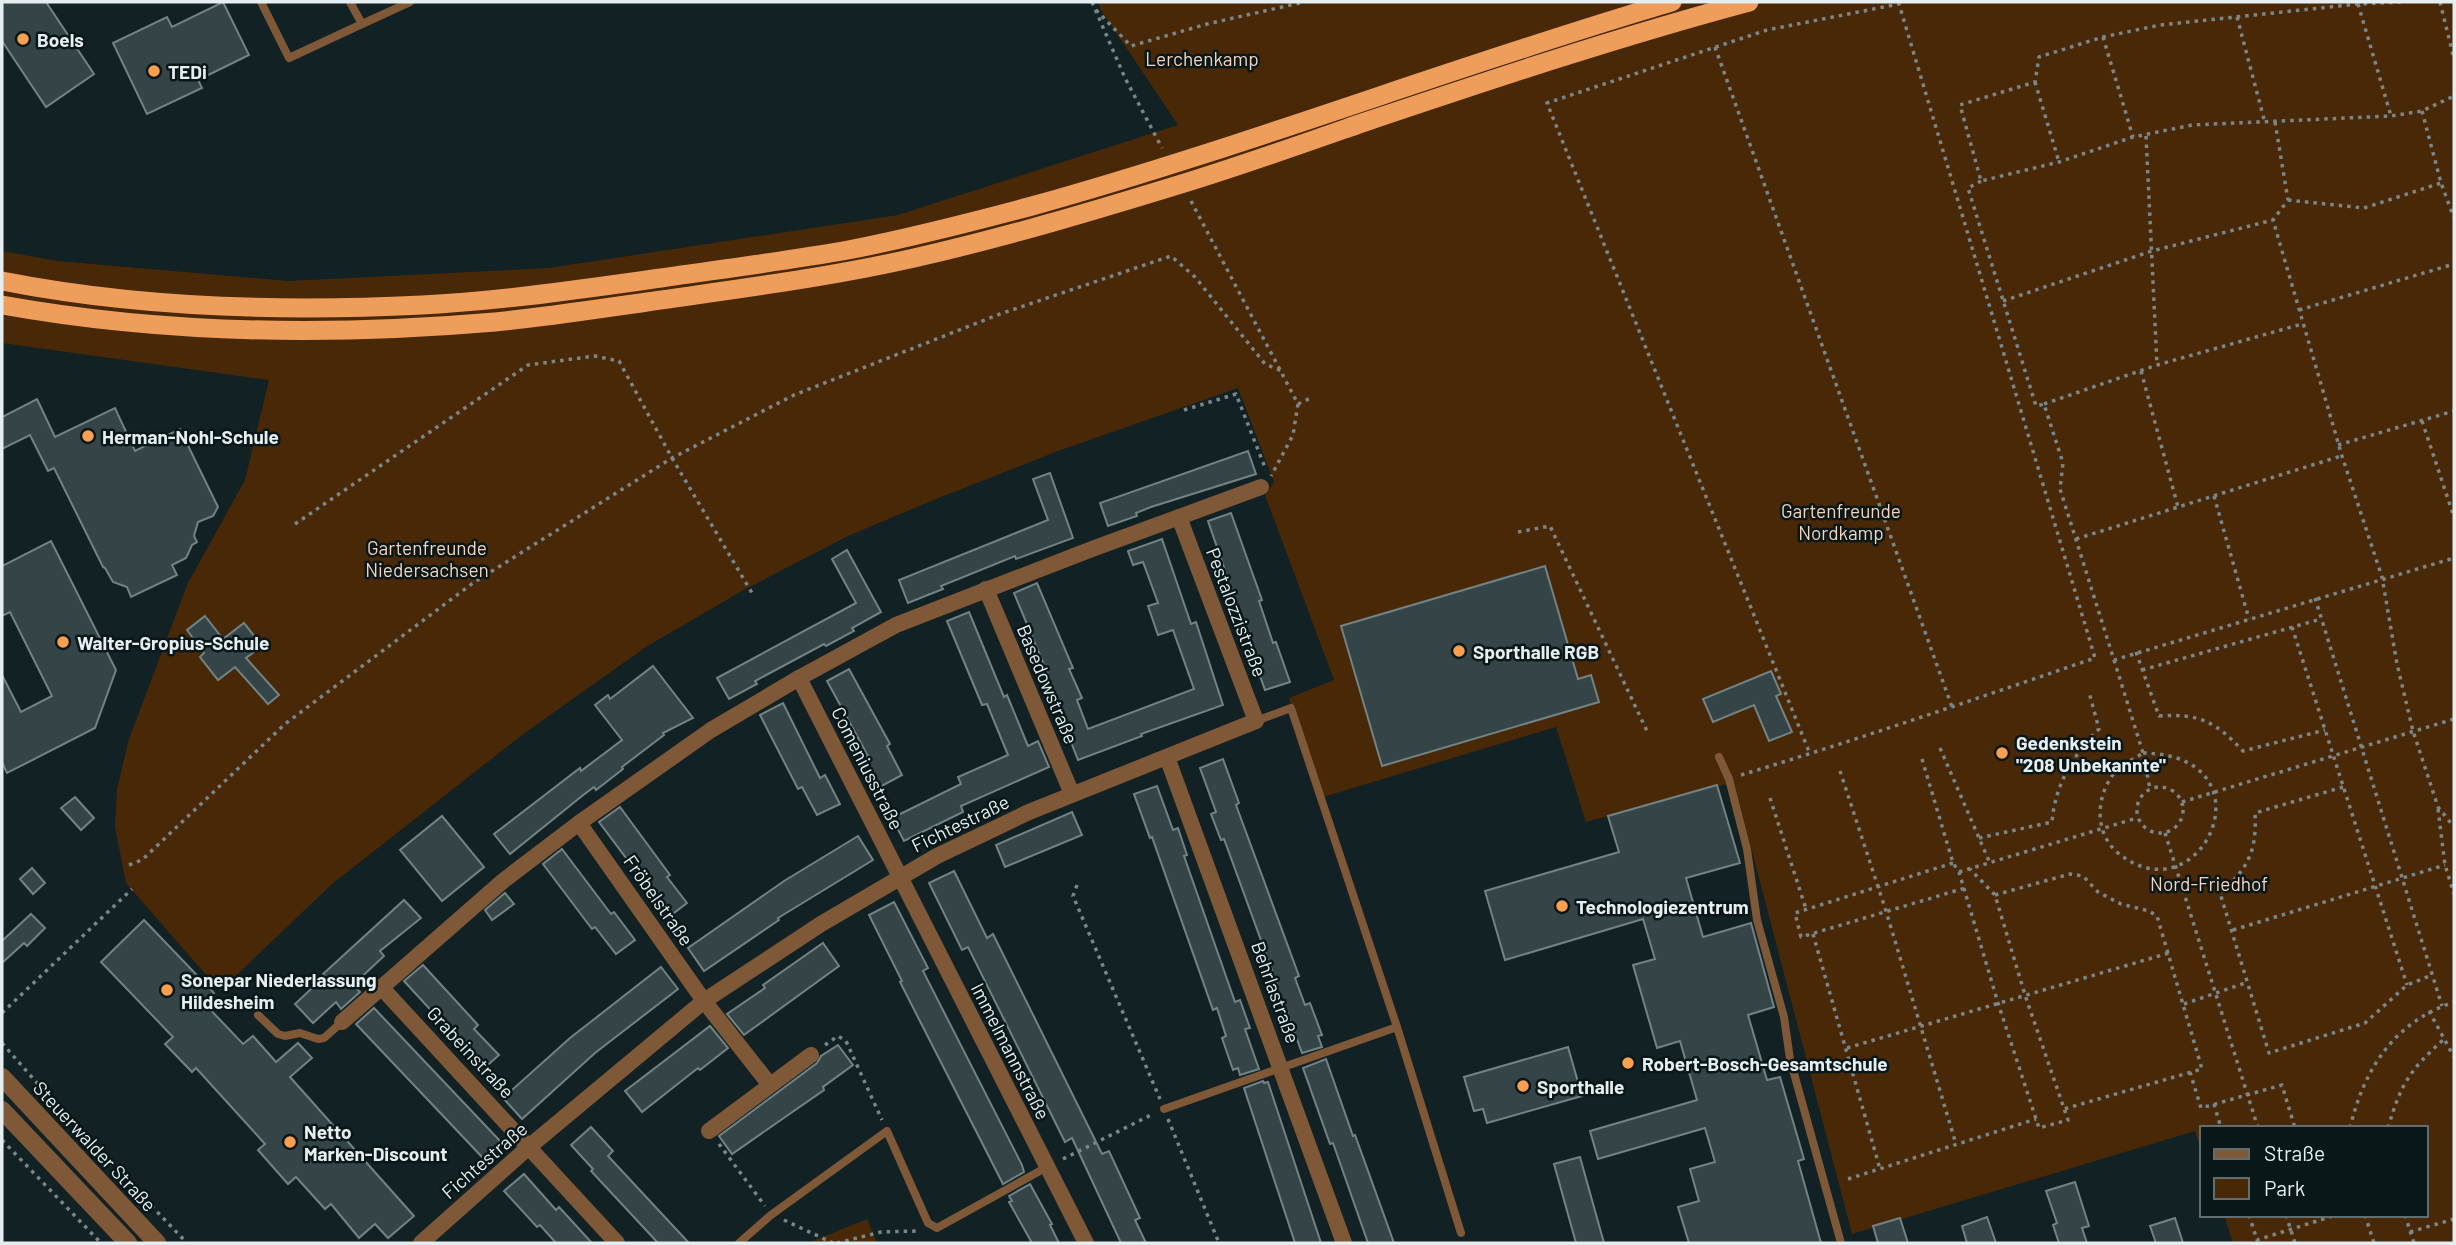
<svg xmlns="http://www.w3.org/2000/svg" width="2456" height="1245" font-family="Barlow,sans-serif">
  <style>
    .green { fill: #492808 }
    .building { fill: #354547; stroke: #728385; stroke-width: 2 }
    .lines { fill: none; stroke-linecap: round; stroke-linejoin: round }
    .path { stroke: #7a8688; stroke-width: 3.5; stroke-dasharray: 3.5 5; stroke-linecap: butt }
    .service { stroke: #7f5837; stroke-width: 8 }
    .minor { stroke: #7f5837; stroke-width: 16 }
    .tertiary { stroke: #7f5837; stroke-width: 18 }
    .trunk { stroke: #ee9e5a; stroke-width: 19 }
    .poi-dot { fill: #fa9f4e; stroke: #091719; stroke-width: 2.5 }
    .labels { text-anchor: middle; dominant-baseline: central; stroke-width: 5; stroke-linejoin: round; paint-order: stroke }
    .poi-label { font-size: 19px; font-weight: bold; fill: #e5eef0; stroke: #091719; text-anchor: start }
    .park-label { font-size: 19px; fill: #f6d5bc; stroke: #091719 }
    .street-label { font-size: 19px; fill: #e5eef0; stroke: #091719 }
  </style>
  <rect width="100%" height="100%" fill="#122123"/>
  <g class="green">
    <polygon points="1098,2 2454,2 2454,1243 2233,1243 2224,1215 2426,1215 2426,1128 2202,1128 2202,1152 2195,1131 1852,1234 1734,782 1586,822 1556,727 1323,797 1289,698 1334,680 1265,495 1274,482 1238,388 1058,451 936,499 848,536 740,592 646,647 522,735 332,884 220,991 126,883 115,827 117,789 129,739 188,583 245,480 269,380 2,343 2,251 57,261 289,281 549,268 898,215 1178,125 1101,10"/>
    <polygon points="867,1219 877,1243 808,1243"/>
  </g>
  <g class="building">
    <polygon points="2,2 46,2 94,74 46,107 2,41"/>
    <polygon points="223,2 249,55 198,80 202,88 147,114 113,43 167,17 172,27"/>
    <polygon points="37,399 55,437 115,408 135,451 180,429 218,507 213,516 198,522 194,536 197,542 192,545 186,558 172,565 177,575 131,597 127,587 113,582 105,568 103,567 54,468 48,471 30,435 2,449 2,417"/>
    <polygon points="1248,451 1256,474 1151,507 1136,513 1137,516 1108,526 1100,503"/>
    <polygon points="1050,473 1073,538 1016,559 1015,556 941,586 943,589 908,603 899,580 1048,520 1033,479"/>
    <polygon points="1231,513 1262,600 1259,601 1273,643 1276,642 1290,682 1265,690 1236,609 1238,608 1208,521"/>
    <polygon points="1162,539 1191,624 1196,622 1223,705 1141,734 1142,736 1078,760 1046,678 1049,677 1014,593 1037,583 1073,668 1069,669 1082,698 1077,700 1088,729 1194,689 1173,630 1158,635 1148,606 1158,603 1143,562 1133,565 1128,551"/>
    <polygon points="51,541 116,670 95,728 7,773 2,762 2,675 21,712 52,696 10,612 2,616 2,566"/>
    <polygon points="847,550 881,612 852,628 854,631 826,646 824,644 755,681 757,684 729,699 717,678 856,603 832,559"/>
    <polygon points="1545,566 1578,679 1591,675 1599,702 1382,766 1341,626"/>
    <polygon points="969,612 1004,697 1007,695 1028,746 1038,741 1049,767 961,806 963,812 904,841 892,818 961,784 958,777 1008,755 987,704 982,705 947,621"/>
    <polygon points="205,616 223,639 244,623 262,646 246,658 279,695 268,704 235,667 218,680 200,657 204,653 187,630"/>
    <polygon points="653,666 693,718 663,733 664,735 622,767 623,769 596,790 594,787 582,796 510,854 494,834 580,768 581,771 622,740 595,705 608,695 610,699"/>
    <polygon points="849,669 890,744 887,746 902,775 880,787 864,758 868,756 827,681"/>
    <polygon points="1771,671 1781,694 1776,696 1792,732 1769,741 1754,705 1713,722 1703,699"/>
    <polygon points="783,703 820,778 825,775 840,804 817,815 802,787 798,789 760,715"/>
    <polygon points="1223,759 1239,803 1236,805 1299,976 1295,978 1305,1005 1310,1003 1322,1035 1318,1036 1322,1047 1302,1053 1287,1012 1282,1013 1272,986 1277,984 1224,839 1221,840 1211,814 1216,812 1200,768"/>
    <polygon points="1717,785 1740,863 1686,878 1703,937 1751,923 1774,1007 1748,1015 1767,1080 1780,1077 1804,1159 1798,1161 1821,1243 1689,1243 1678,1207 1699,1201 1690,1169 1715,1162 1705,1128 1598,1159 1590,1131 1697,1100 1680,1041 1657,1048 1633,965 1655,959 1643,919 1505,960 1485,891 1619,852 1608,816"/>
    <polygon points="1157,786 1173,830 1178,828 1187,855 1184,856 1235,1002 1240,1000 1250,1028 1245,1029 1259,1069 1240,1075 1238,1068 1233,1070 1222,1038 1226,1036 1217,1008 1213,1010 1152,837 1150,838 1134,794"/>
    <polygon points="75,797 94,818 81,830 61,808"/>
    <polygon points="620,807 670,875 667,877 687,903 666,919 647,892 650,890 599,822"/>
    <polygon points="1072,812 1082,835 1005,867 996,845"/>
    <polygon points="442,816 484,867 442,901 400,850"/>
    <polygon points="858,836 873,860 778,918 779,920 704,971 688,948 784,881"/>
    <polygon points="562,849 611,914 614,912 635,940 616,954 595,927 592,929 543,864"/>
    <polygon points="32,868 45,883 33,894 20,879"/>
    <polygon points="954,871 987,938 993,934 1102,1154 1109,1151 1140,1218 1135,1220 1146,1243 1121,1243 1072,1138 1065,1142 968,947 962,950 929,883"/>
    <polygon points="505,893 514,904 492,920 485,910"/>
    <polygon points="404,900 421,918 380,951 384,956 353,985 360,992 341,1009 336,1002 313,1023 295,1004 325,976 323,974"/>
    <polygon points="894,902 928,968 923,971 1022,1165 1024,1172 1003,1184 900,982 902,981 869,915"/>
    <polygon points="31,914 45,928 27,946 24,943 2,963 2,941"/>
    <polygon points="144,920 214,993 204,1003 243,1044 253,1036 276,1062 298,1043 312,1058 290,1077 414,1216 388,1238 375,1224 359,1238 331,1204 325,1209 296,1177 288,1184 258,1150 265,1144 196,1068 192,1072 165,1044 173,1037 101,962"/>
    <polygon points="823,943 839,966 744,1035 727,1014 765,988 763,985"/>
    <polygon points="423,965 478,1025 474,1029 499,1055 480,1072 456,1045 460,1042 404,981"/>
    <polygon points="661,967 678,989 595,1053 522,1119 503,1098 570,1038"/>
    <polygon points="374,1008 501,1142 483,1158 356,1024"/>
    <polygon points="710,1026 728,1048 700,1070 698,1068 642,1112 625,1091"/>
    <polygon points="838,1045 853,1065 823,1087 824,1090 732,1154 719,1136 817,1063 821,1056"/>
    <polygon points="1568,1047 1582,1096 1487,1123 1483,1109 1474,1111 1464,1077"/>
    <polygon points="1326,1059 1353,1136 1355,1135 1394,1243 1368,1243 1333,1143 1330,1144 1303,1068"/>
    <polygon points="1263,1081 1264,1083 1268,1082 1321,1243 1295,1243 1244,1088"/>
    <polygon points="591,1127 613,1151 608,1156 689,1243 658,1243 591,1171 593,1169 571,1145"/>
    <polygon points="1580,1157 1604,1243 1576,1243 1554,1164"/>
    <polygon points="524,1174 556,1210 559,1207 592,1243 556,1243 540,1225 537,1227 504,1191"/>
    <polygon points="2075,1182 2089,1226 2082,1228 2087,1243 2059,1243 2053,1225 2057,1223 2046,1191"/>
    <polygon points="1030,1184 1052,1224 1050,1225 1059,1243 1032,1243 1009,1202 1012,1201 1009,1196"/>
    <polygon points="1987,1217 1996,1243 1967,1243 1962,1226"/>
    <polygon points="1900,1218 1908,1243 1878,1243 1873,1226"/>
    <polygon points="2175,1218 2183,1243 2156,1243 2150,1226"/>
  </g>
  <g class="lines">
    <g class="path">
      <polyline points="1092,2 1125,78 1162,148"/>
      <polyline points="2401,2 2358,4 2160,25 2103,37 2039,57 2035,82 1960,105 1981,181 2059,162 2133,137 2192,125 2391,116 2422,111 2454,96"/>
      <polyline points="2440,2 2454,59"/>
      <polyline points="2358,4 2391,116"/>
      <polyline points="1096,10 1131,46 1207,24 1304,2"/>
      <polyline points="2237,17 2265,123"/>
      <polyline points="2103,37 2133,137"/>
      <polyline points="1715,47 1952,707"/>
      <polyline points="2035,82 2059,162"/>
      <polyline points="2422,111 2441,183 2454,218"/>
      <polyline points="2275,122 2288,200 2273,220 2342,456 2382,577 2397,664 2413,731 2438,807 2454,827"/>
      <polyline points="2146,136 2157,365"/>
      <polyline points="1981,181 1968,188 2036,406 2044,404 2063,463 2060,489 2114,660 2454,558"/>
      <polyline points="2288,200 2364,208 2441,183"/>
      <polyline points="1191,201 1298,404 1293,435 1271,476"/>
      <polyline points="2003,301 2152,251 2273,220"/>
      <polyline points="2299,310 2454,264"/>
      <polyline points="2141,371 2178,507"/>
      <polyline points="1298,404 1313,397"/>
      <polyline points="2044,404 2157,365 2302,324"/>
      <polyline points="1184,410 1236,394 1266,470"/>
      <polyline points="2422,421 2454,517"/>
      <polyline points="2338,445 2454,411"/>
      <polyline points="2214,496 2249,619"/>
      <polyline points="295,524 528,365 595,356 619,361 672,458 752,593"/>
      <polyline points="1518,532 1550,526 1647,731"/>
      <polyline points="2076,539 2341,456"/>
      <polyline points="2315,598 2442,1006"/>
      <polyline points="2292,627 2407,985"/>
      <path d="M2136 652 2159 716C2199 713 2216 722 2243 751L2325 730"/>
      <polyline points="2114,660 2143,753 2150,789"/>
      <polyline points="2142,670 2321,619"/>
      <polyline points="1940,748 1989,861"/>
      <path d="M2143 753C2276 755 2202 921 2118 853 2093 832 2096 794 2116 771 2123 764 2134 759 2143 753Z"/>
      <polyline points="1922,759 1953,863 1959,872 1998,1003 2039,1128 2068,1120 2025,995 1995,895 1970,869"/>
      <polyline points="1840,771 1886,911 1956,1144"/>
      <path d="M1741 775C1860 739 1978 698 2095 658L1899 4 1767 30 1547 103 1810 754"/>
      <path d="M2343 787 2255 813C2257 850 2249 868 2220 893L2269 1053 2365 1023 2407 985 2432 975"/>
      <circle cx="2160" cy="810" r="23"/>
      <polyline points="1770,798 1806,909"/>
      <polyline points="2182,802 2454,719"/>
      <polyline points="2438,809 2445,865 2454,894"/>
      <polyline points="2165,833 2258,1128"/>
      <path d="M1979 838 2052 822C2055 785 2073 755 2099 729L2089 692"/>
      <polyline points="1953,863 1795,913 1801,937 1965,888"/>
      <polyline points="129,865 142,860 285,724 473,583 672,458 794,395 1000,314 1171,256 1195,277 1265,364 1282,371"/>
      <polyline points="1959,872 2137,818"/>
      <polyline points="1077,885 1073,896 1160,1099"/>
      <polyline points="1995,895 2070,874 2083,876 2098,892 2121,904 2149,911 2157,916 2202,1069 2064,1109"/>
      <polyline points="2233,930 2445,865"/>
      <polyline points="1813,934 1880,1169"/>
      <polyline points="2184,1004 2248,982"/>
      <polyline points="2429,1011 2454,1057"/>
      <polyline points="2,1013 132,889"/>
      <polyline points="2,1043 72,1123 187,1243"/>
      <polyline points="825,1045 838,1036 846,1041 882,1120"/>
      <polyline points="1847,1048 2169,953"/>
      <polyline points="2190,1072 2201,1108 2282,1085 2295,1128"/>
      <polyline points="2214,1104 2221,1128"/>
      <polyline points="1168,1119 1219,1243"/>
      <path d="M2350 1128C2364 1069 2394 1022 2454 1002"/>
      <path d="M2388 1128C2401 1083 2410 1070 2444 1039"/>
      <polyline points="2,1140 101,1243"/>
      <polyline points="719,1144 765,1206"/>
      <polyline points="1063,1159 1153,1114"/>
      <polyline points="1848,1179 2036,1119"/>
      <polyline points="2249,1215 2257,1240 2336,1215"/>
      <polyline points="2286,1215 2295,1243"/>
      <polyline points="2365,1215 2374,1243"/>
      <polyline points="2405,1215 2414,1243"/>
      <polyline points="784,1220 833,1243"/>
      <polyline points="2410,1232 2454,1219"/>
      <polyline points="837,1243 881,1232 917,1231"/>
    </g>
    <g class="service">
      <polyline points="261,2 289,58 362,24"/>
      <polyline points="350,2 362,24 410,2"/>
      <polyline points="1256,721 1291,708 1397,1027 1461,1233"/>
      <polyline points="1719,757 1729,779 1747,849 1757,920 1784,1017 1790,1059 1841,1243"/>
      <polyline points="258,1015 278,1034 285,1036 300,1033 318,1039 324,1038 342,1022"/>
      <polyline points="1164,1109 1397,1027"/>
      <polyline points="739,1243 771,1215 887,1131 928,1223 937,1228 1047,1167"/>
    </g>
    <g class="minor">
      <polyline points="986,589 1072,794"/>
      <polyline points="799,678 1086,1243"/>
      <polyline points="1167,757 1344,1243"/>
      <polyline points="579,823 704,1001 770,1085"/>
      <polyline points="381,987 617,1243"/>
      <polyline points="342,1022 503,881 579,823 711,730 799,678 896,625 1092,549 1261,487"/>
      <polyline points="709,1131 811,1055"/>
      <polyline points="421,1243 530,1146 704,1001 821,924 937,856 1029,812 1256,721 1179,517"/>
    </g>
    <g class="tertiary">
      <polyline points="2,1077 157,1243"/>
      <polyline points="2,1110 128,1243"/>
    </g>
    <g class="trunk">
      <path d="M2 281C139 308 282 312 422 305 502 301 582 289 661 278 723 269 786 261 848 250 910 238 972 222 1032 206 1248 146 1457 65 1672 2"/>
      <path d="M2 305C163 334 332 336 495 322 546 317 597 309 647 302 736 289 826 278 914 258 1007 237 1100 209 1191 181 1249 163 1305 143 1362 123 1490 80 1618 37 1749 2"/>
    </g>
  </g>
  <g class="poi-dot">
    <circle cx="23" cy="39" r="7"/>
    <circle cx="154" cy="71" r="7"/>
    <circle cx="88" cy="436" r="7"/>
    <circle cx="63" cy="642" r="7"/>
    <circle cx="1459" cy="651" r="7"/>
    <circle cx="2002" cy="753" r="7"/>
    <circle cx="1562" cy="906" r="7"/>
    <circle cx="167" cy="990" r="7"/>
    <circle cx="1628" cy="1063" r="7"/>
    <circle cx="1523" cy="1086" r="7"/>
    <circle cx="290" cy="1142" r="7"/>
  </g>
  <g class="labels">
    <g class="poi-label">
      <text x="37" y="39">Boels</text>
      <text x="168" y="71">TEDi</text>
      <text x="102" y="436">Herman-Nohl-Schule</text>
      <text x="77" y="642">Walter-Gropius-Schule</text>
      <text x="1473" y="651">Sporthalle RGB</text>
      <text x="2016" y="742">Gedenkstein<tspan x="2016" dy="22">"208 Unbekannte"</tspan></text>
      <text x="1576" y="906">Technologiezentrum</text>
      <text x="181" y="979">Sonepar Niederlassung<tspan x="181" dy="22">Hildesheim</tspan></text>
      <text x="1642" y="1063">Robert-Bosch-Gesamtschule</text>
      <text x="1537" y="1086">Sporthalle</text>
      <text x="304" y="1131">Netto<tspan x="304" dy="22">Marken-Discount</tspan></text>
    </g>
    <g class="park-label">
      <text x="1202" y="58">Lerchenkamp</text>
      <text x="1841" y="510">Gartenfreunde<tspan x="1841" dy="22">Nordkamp</tspan></text>
      <text x="427" y="547">Gartenfreunde<tspan x="427" dy="22">Niedersachsen</tspan></text>
      <text x="2209" y="883">Nord-Friedhof</text>
    </g>
    <g class="street-label">
      <text transform="translate(1237 612) rotate(69)">Pestalozzistraße</text>
      <text transform="translate(1048 684) rotate(67)">Basedowstraße</text>
      <text transform="translate(868 768) rotate(63)">Comeniusstraße</text>
      <text transform="translate(960 823) rotate(-26)">Fichtestraße</text>
      <text transform="translate(659 900) rotate(55)">Fröbelstraße</text>
      <text transform="translate(1276 992) rotate(70)">Behrlastraße</text>
      <text transform="translate(1011 1051) rotate(63)">Immelmannstraße</text>
      <text transform="translate(471 1052) rotate(47)">Grabeinstraße</text>
      <text transform="translate(95 1146) rotate(47)">Steuerwalder Straße</text>
      <text transform="translate(484 1160) rotate(-41)">Fichtestraße</text>
    </g>
  </g>
  <rect width="2456" height="1245" fill="none" stroke="#e5eef0" stroke-width="7"/>
  <rect x="2200" y="1126" width="228" height="91" fill="#091719" stroke="#616d6f" stroke-width="2"/>
  <rect x="2214" y="1149" width="35" height="10" fill="#7f5837" stroke="#616d6f" stroke-width="2"/>
  <text x="2264" y="1161" font-size="21" fill="#e5eef0">Straße</text>
  <rect x="2214" y="1178" width="35" height="21" fill="#492808" stroke="#616d6f" stroke-width="2"/>
  <text x="2264" y="1196" font-size="21" fill="#e5eef0">Park</text>
</svg>
